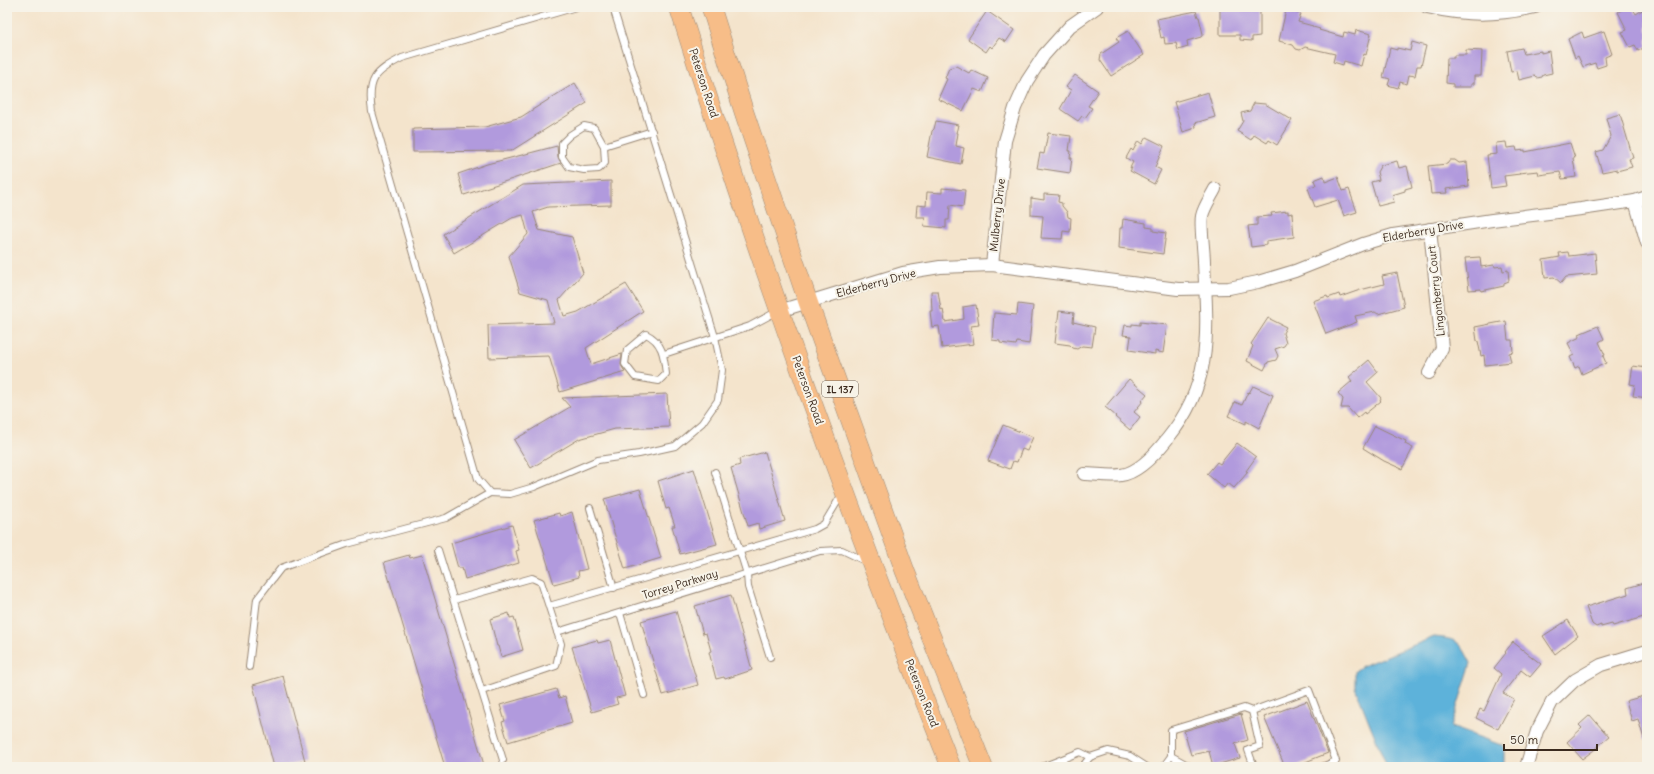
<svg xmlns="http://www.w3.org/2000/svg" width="1654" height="774" font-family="Delius,sans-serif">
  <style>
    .water { fill: #5db2da; stroke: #4c6e7c }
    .building { fill: #b19add }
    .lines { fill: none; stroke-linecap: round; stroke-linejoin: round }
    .lane-casing { stroke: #988775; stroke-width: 8 }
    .street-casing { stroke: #988775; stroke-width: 14 }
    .primary-casing { stroke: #988775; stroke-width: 20 }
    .lane { stroke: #fff; stroke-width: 6 }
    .street { stroke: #fff; stroke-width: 12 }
    .primary { stroke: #f7bd88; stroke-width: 19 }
    .labels { text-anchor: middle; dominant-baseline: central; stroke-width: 4; stroke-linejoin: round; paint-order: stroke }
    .shield { fill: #f7f3e8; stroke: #73665b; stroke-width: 1 }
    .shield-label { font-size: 10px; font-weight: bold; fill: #3b2a1e }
    .street-label { font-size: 11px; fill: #3b2a1e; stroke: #f7f3e8 }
  </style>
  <rect width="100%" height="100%" fill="#f7f3e8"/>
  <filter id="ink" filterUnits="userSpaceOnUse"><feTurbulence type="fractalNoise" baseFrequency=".025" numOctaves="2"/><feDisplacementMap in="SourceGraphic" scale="8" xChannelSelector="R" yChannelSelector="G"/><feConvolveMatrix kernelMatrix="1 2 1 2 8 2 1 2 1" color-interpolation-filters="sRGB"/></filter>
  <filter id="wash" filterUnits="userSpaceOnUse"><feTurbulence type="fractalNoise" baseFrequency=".012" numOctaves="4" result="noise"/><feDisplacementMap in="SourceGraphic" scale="16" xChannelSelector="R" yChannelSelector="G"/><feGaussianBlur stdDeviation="0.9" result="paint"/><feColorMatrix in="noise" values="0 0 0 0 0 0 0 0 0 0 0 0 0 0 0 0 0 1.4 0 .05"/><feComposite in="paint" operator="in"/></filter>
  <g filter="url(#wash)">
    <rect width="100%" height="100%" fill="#f4e4cc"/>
    <path class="water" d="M1434 637C1459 639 1460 642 1471 663L1451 727 1504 746V767H1387L1355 687V671L1362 666Z"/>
    <g id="blocks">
      <g class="building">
        <polygon points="1220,7 1260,7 1260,36 1252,37 1252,41 1240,40 1240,35 1220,35"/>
        <polygon points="1627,7 1632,7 1636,14 1647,7 1647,46 1638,51 1635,45 1630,47 1622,32 1627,30 1618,12"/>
        <polygon points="1286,10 1301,14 1298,22 1313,26 1313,27 1320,29 1319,30 1343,37 1344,32 1355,35 1356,30 1371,34 1366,55 1364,54 1361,66 1344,61 1343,65 1333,62 1335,54 1305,47 1300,50 1296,49 1293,45 1279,41"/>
        <polygon points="987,11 1014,30 1006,42 999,38 992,48 990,46 986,52 968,39"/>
        <polygon points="1196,11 1198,17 1199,17 1203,34 1201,37 1187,41 1188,47 1178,50 1176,43 1165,44 1164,37 1161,38 1157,19"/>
        <polygon points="1128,31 1144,55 1111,76 1100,60 1101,54 1119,42 1116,38"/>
        <polygon points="1604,31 1612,54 1605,57 1606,65 1597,68 1595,63 1583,67 1578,56 1575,58 1568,39 1582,32 1584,38"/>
        <polygon points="1412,42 1426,46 1421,66 1417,66 1415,76 1409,75 1407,84 1400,82 1398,88 1388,85 1390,79 1383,77 1390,48 1397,50 1397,48 1410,51"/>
        <polygon points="1522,48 1524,54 1541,51 1541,53 1549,51 1552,73 1543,75 1542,77 1537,78 1535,76 1519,80 1517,71 1511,72 1507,51"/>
        <polygon points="1466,50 1482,51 1481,76 1474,76 1474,84 1471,84 1471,87 1453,87 1453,84 1446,83 1447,58 1454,58 1454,55 1466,55"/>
        <polygon points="956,66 969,73 971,70 988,78 982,92 974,89 963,111 938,99 947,79 945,78 949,68"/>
        <polygon points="1075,75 1098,91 1088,106 1092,108 1085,118 1082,116 1078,121 1060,109 1071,90 1066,87"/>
        <polygon points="575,83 587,103 511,151 413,152 413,129 485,127 521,117"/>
        <polygon points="1208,92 1215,117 1195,123 1196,127 1193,128 1193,129 1183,132 1174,102"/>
        <polygon points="1254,103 1265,104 1292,120 1277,145 1269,140 1267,143 1254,135 1251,140 1237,131 1243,121 1241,113 1250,111"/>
        <polygon points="1620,114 1633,158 1629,159 1632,167 1617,171 1617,169 1602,172 1596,152 1603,150 1611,136 1606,118"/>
        <polygon points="936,121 958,125 956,133 958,133 956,146 964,148 961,164 927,157 932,131 934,129"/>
        <polygon points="1048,133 1071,136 1069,151 1071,151 1070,158 1072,158 1070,173 1037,168 1040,153 1044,154"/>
        <polygon points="1146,137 1164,146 1155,167 1161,170 1154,184 1130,171 1132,168 1130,168 1133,162 1126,158 1131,149 1133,151 1138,141 1142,144"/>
        <polygon points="1506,142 1507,148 1516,147 1517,151 1525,150 1525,152 1570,143 1575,158 1573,158 1576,177 1562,179 1560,172 1539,175 1538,171 1519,173 1520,174 1504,176 1506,186 1491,188 1487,155 1497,154 1496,143"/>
        <polygon points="557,146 558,157 561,163 464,195 458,174 487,164"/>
        <polygon points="1450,160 1455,160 1459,163 1467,162 1469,186 1446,189 1447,193 1431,194 1428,166 1447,164"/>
        <polygon points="1397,161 1399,168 1407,166 1412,187 1405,189 1405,191 1392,195 1394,202 1378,206 1371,182 1379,180 1377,172 1381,165"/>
        <polygon points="1324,176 1325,182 1338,177 1343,191 1349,189 1357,212 1344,216 1338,200 1315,207 1308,188 1316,185 1314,180"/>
        <polygon points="611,181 611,205 548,207 533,212 539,230 572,237 583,273 559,300 564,316 578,312 626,284 643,311 586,348 591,364 622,354 621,365 625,372 560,392 549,356 489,358 488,325 554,323 548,300 520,292 509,256 528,234 523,215 512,218 454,253 443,234 523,185"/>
        <polygon points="942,188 965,190 963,207 950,205 949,220 946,220 946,228 924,226 925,217 916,217 917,205 926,206 927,192 942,193"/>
        <polygon points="1044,194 1059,195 1058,202 1062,203 1062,206 1067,212 1068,217 1071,218 1070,232 1063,231 1062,239 1041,238 1043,216 1031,215 1031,198 1044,200"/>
        <polygon points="1288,211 1288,214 1292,213 1294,237 1266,241 1266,245 1251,247 1248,226 1257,225 1257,217 1272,216 1271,213"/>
        <polygon points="1123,219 1146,223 1146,227 1153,228 1153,231 1166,233 1163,254 1119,248 1120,228 1122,228"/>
        <polygon points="1568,252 1569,256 1595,253 1597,274 1566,277 1561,283 1554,277 1545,278 1543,260 1560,257 1559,253"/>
        <polygon points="1480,257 1481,267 1494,265 1495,267 1502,266 1503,271 1508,270 1509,281 1504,283 1504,286 1481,291 1481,289 1469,290 1465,258"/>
        <polygon points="1397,273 1404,307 1378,314 1375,312 1355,316 1357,322 1326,334 1313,301 1327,296 1328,298 1339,294 1340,297 1360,290 1384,284 1382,276"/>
        <polygon points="931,291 938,291 941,310 943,309 945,322 964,319 963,307 976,305 979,325 971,326 974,344 942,348 939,326 932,327 930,311 932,311"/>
        <polygon points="1018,304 1033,306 1029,344 1017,342 1016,345 1000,343 1000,341 992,340 994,313 1017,315"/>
        <polygon points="1059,311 1074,313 1073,322 1095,327 1092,347 1082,346 1077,349 1073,348 1070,345 1055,343"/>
        <polygon points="1268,318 1286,327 1283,333 1286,343 1284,346 1275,349 1278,356 1276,360 1268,362 1264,370 1247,361 1253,346 1251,344"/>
        <polygon points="1506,321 1508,340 1512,340 1513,352 1509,353 1511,362 1485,365 1484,355 1481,356 1478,341 1477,341 1475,327"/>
        <polygon points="1140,322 1167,325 1163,353 1155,351 1155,354 1129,350 1131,336 1123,335 1125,325 1132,326 1132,324 1140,325"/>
        <polygon points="1598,326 1604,339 1599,342 1605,355 1603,356 1606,363 1582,374 1579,366 1575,368 1570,357 1574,355 1568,343 1580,337 1579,334"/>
        <polygon points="1369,360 1378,372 1367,382 1381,398 1380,400 1381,401 1365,414 1364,412 1357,418 1348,408 1341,408 1343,399 1338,393 1352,381 1349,377"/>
        <polygon points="1633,366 1647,368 1647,398 1633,396 1635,385 1630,384"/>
        <polygon points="1129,379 1147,394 1142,400 1143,401 1134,412 1140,417 1130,430 1115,417 1116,416 1105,407"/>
        <polygon points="1253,386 1273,395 1259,428 1246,421 1246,424 1228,416 1235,402 1242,405 1248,392 1249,393"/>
        <polygon points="667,394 669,427 615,429 579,439 531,468 514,440 570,407 562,398"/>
        <polygon points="1003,425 1033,437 1027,451 1022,449 1017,462 1013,461 1010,469 988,461"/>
        <polygon points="1375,426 1406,441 1405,444 1413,448 1402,469 1384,461 1363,448"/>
        <polygon points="1237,443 1256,457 1246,471 1248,472 1234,488 1228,483 1224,488 1207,474 1217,462 1220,464"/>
        <polygon points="765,452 785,521 759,529 758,523 748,526 731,468 740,465 739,459"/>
        <polygon points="694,469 717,544 680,554 672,526 675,526 669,508 666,509 658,481"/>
        <polygon points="640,489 661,558 625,569 604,499"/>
        <polygon points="572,512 587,569 578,571 579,577 554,584 534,520 559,513 560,516"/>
        <polygon points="512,525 519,550 516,551 519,563 465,579 462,568 458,568 451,543"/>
        <polygon points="409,555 410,558 422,555 484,765 477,767 445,767 384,562"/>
        <polygon points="1647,582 1647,616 1613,626 1612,624 1601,627 1601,625 1596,627 1592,624 1586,607 1628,594 1627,588"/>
        <polygon points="731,595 752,670 725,679 724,677 716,679 709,652 711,651 706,633 703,634 695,606"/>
        <polygon points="676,611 698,685 663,695 641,621"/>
        <polygon points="509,613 510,618 514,617 523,650 501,657 498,646 497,646 490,619"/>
        <polygon points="1568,620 1578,636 1555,654 1543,636"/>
        <polygon points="597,640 598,643 610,640 625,696 616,698 618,704 592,712 572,647"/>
        <polygon points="1513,642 1541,664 1530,677 1521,670 1503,693 1514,699 1498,729 1476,718 1480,709 1484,711 1501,674 1494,668 1506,653 1505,652"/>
        <polygon points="283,676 305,761 283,767 274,767 253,685"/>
        <polygon points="556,689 559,698 565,696 572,723 508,742 502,722 505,721 500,705"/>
        <polygon points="1647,695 1647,739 1644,739 1638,719 1632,721 1626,701"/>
        <polygon points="1307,701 1328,753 1293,767 1285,767 1264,717"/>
        <polygon points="1241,714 1248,740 1235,744 1240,758 1213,766 1209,751 1191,755 1184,731"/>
        <polygon points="1590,715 1609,737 1599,745 1598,747 1582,759 1567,742 1582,728 1579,725"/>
      </g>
    </g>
  </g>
  <g filter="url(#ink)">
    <use href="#blocks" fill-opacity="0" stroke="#988775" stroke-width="1"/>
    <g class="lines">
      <g class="lane-casing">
        <g id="lane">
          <path d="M576 7 402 58C374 72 367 80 372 112L478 479 490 493 510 494 534 487 598 460 639 454 675 446 702 423 718 400 722 370 715 337 615 14 614 7"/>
          <polygon points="584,126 594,128 604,146 605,163 599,169 584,170 569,167 562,157 562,143 570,135"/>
          <polyline points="604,146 652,131"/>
          <path d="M646 334C663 342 664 357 666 374L659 381 635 377 625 364 627 350Z"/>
          <polyline points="664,354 750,326 778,311"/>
          <polyline points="715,472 747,574 748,587 770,657"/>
          <polyline points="590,508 614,588"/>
          <polyline points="438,550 503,760"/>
          <polyline points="454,600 532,578 541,582 561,644 556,666 482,691"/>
          <polyline points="549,606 815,529 824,524 842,494"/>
          <polyline points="620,613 644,695"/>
          <polyline points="557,632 820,551 842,550 867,562"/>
          <polyline points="249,667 257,599 281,568 347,544 446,518 490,493"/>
          <polyline points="1252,711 1260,746 1248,750 1254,767"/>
          <polyline points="1171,756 1191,767"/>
          <polyline points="1090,757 1108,751 1130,756 1147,767"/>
          <polyline points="1042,767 1080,752 1090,757 1082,767"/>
          <polyline points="1163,767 1171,756 1171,730 1244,708 1252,711 1309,690 1336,761 1322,767"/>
        </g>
      </g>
      <g class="street-casing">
        <g id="street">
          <path d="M1427 7C1467 16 1496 16 1535 7"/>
          <polyline points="1635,201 1647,243"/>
          <polyline points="992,265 1005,141 1015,108 1027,81 1044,55 1070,26 1097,7"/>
          <polyline points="779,311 903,273 940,267 992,265 1178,289 1229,288 1258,282 1295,271 1363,244 1393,235 1492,220 1581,209 1635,201 1647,197"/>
          <polyline points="1429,373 1442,348 1430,229"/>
          <path d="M1084 474C1096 474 1110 477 1121 475 1139 473 1157 452 1168 438 1214 382 1207 329 1204 262 1204 251 1200 225 1202 216 1204 207 1211 197 1215 189"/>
          <polyline points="1526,767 1537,731 1552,702 1575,680 1601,665 1647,651"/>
        </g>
      </g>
      <g class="primary-casing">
        <g id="primary">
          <path d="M679 7C759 264 851 517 951 767"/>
          <polyline points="711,7 744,112 808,302 905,571 983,767"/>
        </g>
      </g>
      <use href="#lane" class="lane"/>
      <use href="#street" class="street"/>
      <use href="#primary" class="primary"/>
    </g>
  </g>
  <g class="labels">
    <rect class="shield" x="822" y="381" width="36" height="16" rx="3"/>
    <g class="shield-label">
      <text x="840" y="389">IL 137</text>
    </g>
    <g class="street-label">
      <text transform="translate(704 83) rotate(72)">Peterson Road</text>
      <text transform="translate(997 215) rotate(-84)">Mulberry Drive</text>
      <text transform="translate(1423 231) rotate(-10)">Elderberry Drive</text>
      <text transform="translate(876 283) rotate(-15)">Elderberry Drive</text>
      <text transform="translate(1436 291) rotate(-96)">Lingonberry Court</text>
      <text transform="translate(808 390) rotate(70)">Peterson Road</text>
      <text transform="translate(680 584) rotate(-17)">Torrey Parkway</text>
      <text transform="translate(922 693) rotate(68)">Peterson Road</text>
    </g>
  </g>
  <rect width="1654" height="774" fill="none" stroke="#f7f3e8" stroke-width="24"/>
  <path d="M1504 744v6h93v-6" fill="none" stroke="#3b2a1e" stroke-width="2"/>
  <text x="1510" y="744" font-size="12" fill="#3b2a1e" stroke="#f7f3e8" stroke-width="3" paint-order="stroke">50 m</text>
</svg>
